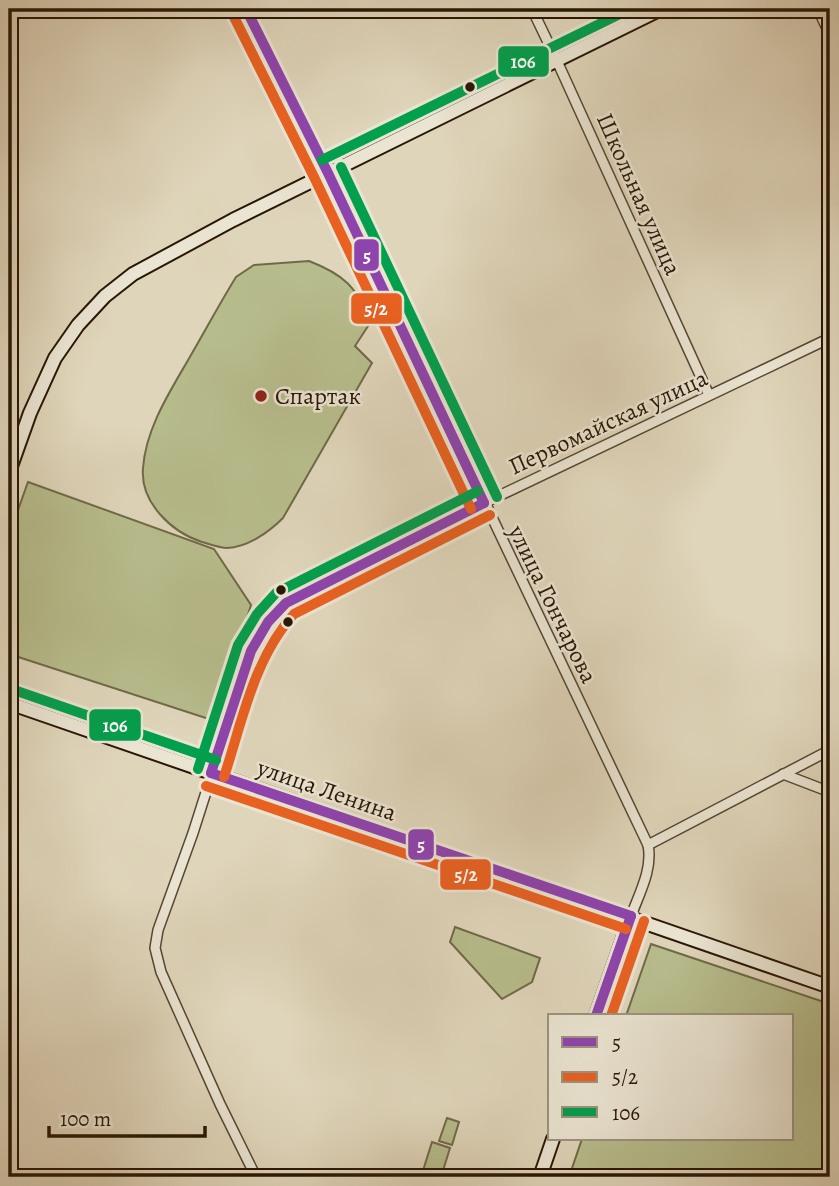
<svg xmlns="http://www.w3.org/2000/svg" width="839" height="1186" font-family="Alegreya,serif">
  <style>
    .green { fill: #b7bc8c; stroke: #706948; stroke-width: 2 }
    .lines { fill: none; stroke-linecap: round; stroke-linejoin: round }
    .street-casing { stroke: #564632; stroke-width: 12 }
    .secondary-casing { stroke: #291605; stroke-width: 16 }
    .street { stroke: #eae4d2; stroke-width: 9 }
    .secondary { stroke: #eae4d2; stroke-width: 12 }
    .bus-1-casing { stroke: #eae4d2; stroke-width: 16 }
    .bus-2-casing { stroke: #eae4d2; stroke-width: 16 }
    .bus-3-casing { stroke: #eae4d2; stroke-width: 16 }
    .bus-1 { stroke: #8e44ad; stroke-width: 10 }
    .bus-2 { stroke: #e86121; stroke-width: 10 }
    .bus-3 { stroke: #029f4d; stroke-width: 10 }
    .bus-dot { fill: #291605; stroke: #eae4d2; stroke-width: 2.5 }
    .poi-dot { fill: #8f2418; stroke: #eae4d2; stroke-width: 2.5 }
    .labels { text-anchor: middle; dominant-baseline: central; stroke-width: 5; stroke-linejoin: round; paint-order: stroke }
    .street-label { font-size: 24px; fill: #291605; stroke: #eae4d2 }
    .poi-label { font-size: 24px; fill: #291605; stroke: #eae4d2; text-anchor: start }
    .line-badge { stroke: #eae4d2; stroke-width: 2.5 }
    .badge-label { font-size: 19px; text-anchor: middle; font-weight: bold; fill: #fff }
  </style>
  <rect width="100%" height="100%" fill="#dfd5ba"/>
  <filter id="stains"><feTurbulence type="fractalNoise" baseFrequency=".00286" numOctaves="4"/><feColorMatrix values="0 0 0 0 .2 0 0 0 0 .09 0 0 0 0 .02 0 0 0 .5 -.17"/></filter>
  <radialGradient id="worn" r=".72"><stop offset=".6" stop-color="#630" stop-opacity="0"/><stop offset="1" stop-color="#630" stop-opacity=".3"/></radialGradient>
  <g class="green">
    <path d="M309 261C345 275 354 286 372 320L355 346 372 363 283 518C269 532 248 547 227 548 220 548 209 544 202 542 171 532 140 502 143 468 146 427 171 390 191 355 206 329 220 303 236 277L254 265Z"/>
    <polygon points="28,482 214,549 251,605 215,721 9,654 9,535"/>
    <polygon points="455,927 540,958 532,982 502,999 450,942"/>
    <polygon points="651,944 830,1004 830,1177 569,1177 582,1139 792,1139 792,1016 626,1016"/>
    <polygon points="447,1118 459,1122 452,1145 439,1141"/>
    <polygon points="432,1142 450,1148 441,1177 421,1177"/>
  </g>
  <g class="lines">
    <g class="street-casing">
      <g id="street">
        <path d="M246 9 328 173 648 845C653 869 639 894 631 916"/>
        <polyline points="532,9 557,61 709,395"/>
        <polyline points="818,9 830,35"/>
        <polyline points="783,774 830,792"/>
        <polyline points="648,845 830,750"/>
        <polyline points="256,1177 220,1104 161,972 155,948 158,930 193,833 251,651 268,622 286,603 335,577 484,503 830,338"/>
      </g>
    </g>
    <g class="secondary-casing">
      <g id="secondary">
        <polyline points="9,472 30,413 55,358 78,325 105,296 133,274 233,220 661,9"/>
        <polyline points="9,703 830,987"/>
        <polyline points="596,1016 631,916"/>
        <polyline points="540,1177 553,1139"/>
      </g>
    </g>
    <use href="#street" class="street"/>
    <use href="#secondary" class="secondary"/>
    <g class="bus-1-casing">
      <g id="bus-1">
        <polyline points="246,9 328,173 484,503"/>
        <polyline points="211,773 631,916"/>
        <polyline points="211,773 251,651 268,622 286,603 484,503"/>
        <polyline points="596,1016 631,916"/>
      </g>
    </g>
    <g class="bus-2-casing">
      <g id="bus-2">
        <polyline points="233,15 315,179 471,509"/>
        <path d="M224 777C242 722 254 658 294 614L490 515"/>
        <polyline points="206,786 626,929"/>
        <polyline points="611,1016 644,921"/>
      </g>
    </g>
    <g class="bus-3-casing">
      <g id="bus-3">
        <polyline points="322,160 630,9"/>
        <polyline points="341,167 497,497"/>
        <polyline points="14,690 216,760"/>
        <polyline points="198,769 238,645 257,614 276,593 478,491"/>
      </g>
    </g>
    <use href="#bus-1" class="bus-1"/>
    <use href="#bus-2" class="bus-2"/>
    <use href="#bus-3" class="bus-3"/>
  </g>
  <g class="bus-dot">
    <circle cx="470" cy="87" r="6"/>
    <circle cx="281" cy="590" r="6"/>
    <circle cx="288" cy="622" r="6"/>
  </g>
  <circle class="poi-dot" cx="261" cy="396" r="7"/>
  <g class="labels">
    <g class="street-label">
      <text transform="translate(639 194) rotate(66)">Школьная улица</text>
      <text transform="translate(608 422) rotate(-25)">Первомайская улица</text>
      <text transform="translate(553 604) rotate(64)">улица Гончарова</text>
      <text transform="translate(327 790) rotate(19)">улица Ленина</text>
    </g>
    <g class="poi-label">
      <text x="275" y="396">Спартак</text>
    </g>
  </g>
  <g class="line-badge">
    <rect x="497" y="45" width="53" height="33" rx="7" fill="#029f4d"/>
    <rect x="353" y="238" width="27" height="34" rx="7" fill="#8e44ad"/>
    <rect x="350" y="292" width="53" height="33" rx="7" fill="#e86121"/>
    <rect x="88" y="708" width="54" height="34" rx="7" fill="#029f4d"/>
    <rect x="407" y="828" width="28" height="33" rx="7" fill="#8e44ad"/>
    <rect x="439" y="858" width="53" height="33" rx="7" fill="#e86121"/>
  </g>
  <g class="badge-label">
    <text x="523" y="68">106</text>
    <text x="367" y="262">5</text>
    <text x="376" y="315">5/2</text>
    <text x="115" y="732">106</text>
    <text x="421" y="851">5</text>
    <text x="466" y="881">5/2</text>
  </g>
  <rect width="839" height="1186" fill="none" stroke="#dfd5ba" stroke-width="35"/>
  <rect x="10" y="10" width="818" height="1165" fill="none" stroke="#291605" stroke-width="3.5"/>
  <rect x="18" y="18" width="804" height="1151" fill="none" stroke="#291605" stroke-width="2"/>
  <rect x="548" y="1014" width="245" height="126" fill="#eae4d2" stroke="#9d9280" stroke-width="2"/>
  <rect x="562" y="1037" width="35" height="10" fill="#8e44ad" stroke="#9d9280" stroke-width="2"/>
  <text x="612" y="1050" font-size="21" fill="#291605">5</text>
  <rect x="562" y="1072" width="35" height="10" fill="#e86121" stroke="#9d9280" stroke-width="2"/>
  <text x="612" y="1084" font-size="21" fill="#291605">5/2</text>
  <rect x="562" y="1107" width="35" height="10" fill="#029f4d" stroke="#9d9280" stroke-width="2"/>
  <text x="612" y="1120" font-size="21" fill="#291605">106</text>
  <path d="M49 1126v10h156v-10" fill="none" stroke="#291605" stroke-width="3.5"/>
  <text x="60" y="1126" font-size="21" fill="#291605" stroke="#eae4d2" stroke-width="5" paint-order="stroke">100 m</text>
  <rect width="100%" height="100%" filter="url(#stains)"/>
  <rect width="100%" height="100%" fill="url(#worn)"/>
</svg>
